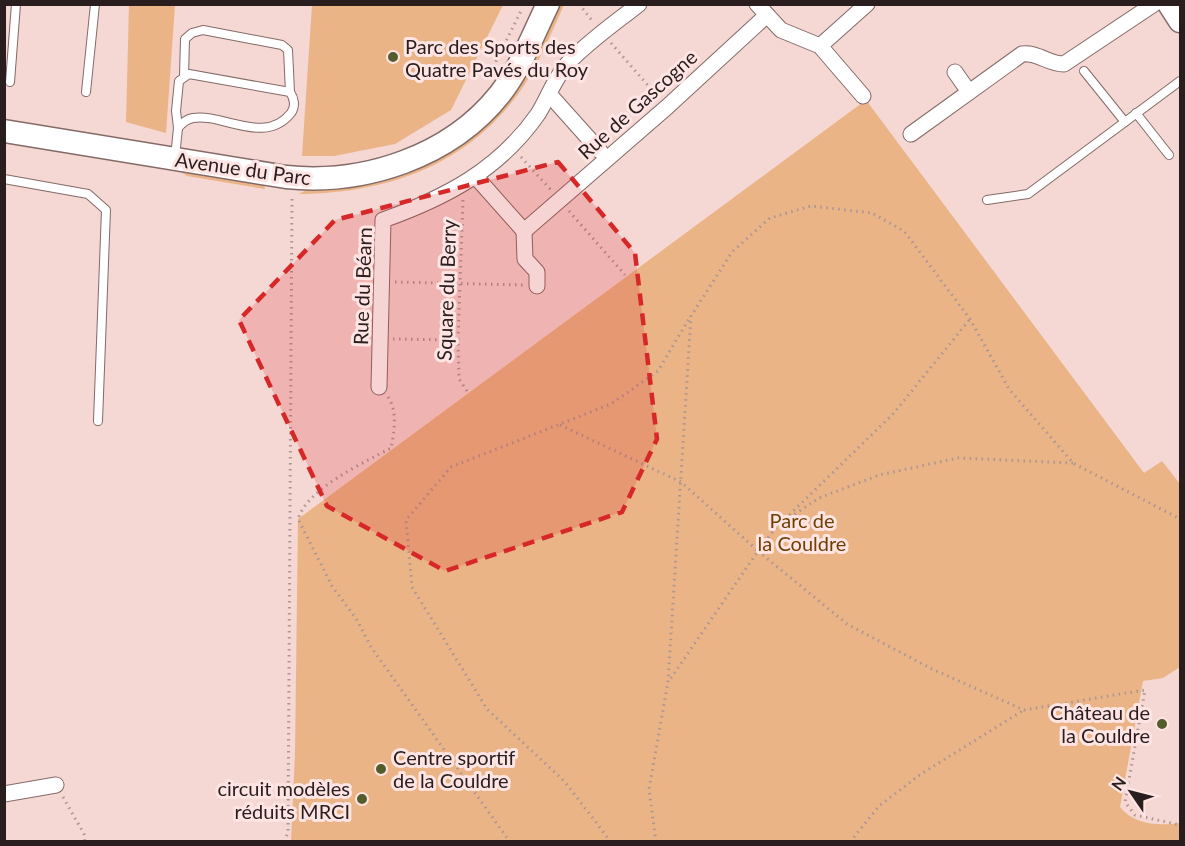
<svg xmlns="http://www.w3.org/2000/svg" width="1185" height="846" font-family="Lato,sans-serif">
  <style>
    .green { fill: #eab486 }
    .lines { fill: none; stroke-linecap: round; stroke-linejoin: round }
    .lane-casing { stroke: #846a67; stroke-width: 10 }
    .street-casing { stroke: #846a67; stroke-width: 17 }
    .secondary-casing { stroke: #846a67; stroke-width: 25 }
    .path { stroke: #ac9593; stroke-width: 3; stroke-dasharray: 1.5 4.5; stroke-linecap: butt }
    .lane { stroke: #fff; stroke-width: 8 }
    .street { stroke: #fff; stroke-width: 15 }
    .secondary { stroke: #fff; stroke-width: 22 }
    .marked { fill: #d62828; fill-opacity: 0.2; stroke: #d62828; stroke-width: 4.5; stroke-dasharray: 12 8; stroke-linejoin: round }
    .poi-dot { fill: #535c2b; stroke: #fee5e3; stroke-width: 2 }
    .labels { text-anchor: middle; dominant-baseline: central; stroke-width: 6; stroke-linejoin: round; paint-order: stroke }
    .poi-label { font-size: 20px; fill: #291e1d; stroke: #fee5e3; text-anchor: start }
    .street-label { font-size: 20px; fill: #291e1d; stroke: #fee5e3 }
    .park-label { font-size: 20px; fill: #703e01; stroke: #fee5e3 }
  </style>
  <rect width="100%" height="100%" fill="#f5d7d4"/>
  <g class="green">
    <polygon points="129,5 175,5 166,133 126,122"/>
    <polygon points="312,5 312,4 503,5 451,110 395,144 334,156 302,156"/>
    <path d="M557 5H564C551 33 539 64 521 90 468 165 388 193 299 194L308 189 457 143Z"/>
    <path d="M866 100 1144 473 1162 461 1180 484V667L1163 678 1143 681 1120 807C1134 825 1159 826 1180 823V841L291 842 295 753 298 519Z"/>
    <polygon points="173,167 264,184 265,189 187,176"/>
  </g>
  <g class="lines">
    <g class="lane-casing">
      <g id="lane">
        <polyline points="1084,71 1125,122"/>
        <path d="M189 74 290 92C294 98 296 106 291 113 265 146 223 113 193 118 187 119 182 123 178 128L176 111 179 81Z"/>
        <polyline points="184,76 185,39 192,33 203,30 282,45 288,50 290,92"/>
        <polyline points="10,82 16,4"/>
        <polyline points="86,92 95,4"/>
        <polyline points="1136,113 1169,155"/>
        <polyline points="175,157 178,128"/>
        <polyline points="4,179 88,194 106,210 98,421"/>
        <polyline points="987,200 1028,194 1180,81"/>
      </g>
    </g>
    <g class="street-casing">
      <g id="street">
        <polyline points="757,4 781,30 820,46 863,96"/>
        <polyline points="820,46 867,4"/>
        <polyline points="955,72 969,92"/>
        <polyline points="549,94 600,151"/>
        <path d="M911 134 1022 54C1038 52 1048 64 1064 64L1154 4"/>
        <polyline points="476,177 524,231 525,259 537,272 537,286"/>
        <polyline points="524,231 667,107 767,15"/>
        <path d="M379 387 383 220C445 198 499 170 538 114 548 98 555 77 568 63 589 41 615 23 639 4"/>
        <polyline points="4,794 56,785"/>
      </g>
    </g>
    <g class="secondary-casing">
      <g id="secondary">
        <polyline points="1169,4 1180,21"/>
        <path d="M4 131 286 177C364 185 450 157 500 94 521 67 533 35 548 4"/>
      </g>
    </g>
    <g class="path">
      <polyline points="579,4 593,22"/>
      <polyline points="611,43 658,97"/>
      <polyline points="493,67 522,9"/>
      <polyline points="521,157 551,190"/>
      <polyline points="463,200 458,340 459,379 467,391"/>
      <polyline points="569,211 625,275"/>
      <polyline points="395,282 524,285"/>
      <polyline points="393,339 458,340"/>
      <path d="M388 397C398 411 394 433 391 448 363 463 308 488 298 519L332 586 357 620 371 647 510 842"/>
      <polyline points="560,425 681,482 758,551 669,681"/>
      <polyline points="1073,463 958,458 879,475 819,498 777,526 758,551 847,624 932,669 1024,710 1145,690 1125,802 1135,815 1180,825"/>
      <polyline points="785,519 894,413 970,319"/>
      <polyline points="63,797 84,834 85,842"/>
      <polyline points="285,842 288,831 292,196"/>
      <polyline points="611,842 565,782 487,709 412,587 406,520 451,467 611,404 658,371 690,317"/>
      <polyline points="656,842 649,789 668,682 691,316 732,252 770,218 811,206 872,213 904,231 970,319 1009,389 1073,463 1180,519"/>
      <polyline points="850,842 879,806 921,774 1024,710"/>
    </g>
    <use href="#lane" class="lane"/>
    <use href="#street" class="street"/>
    <use href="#secondary" class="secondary"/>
  </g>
  <path class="marked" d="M558 162 635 253 657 439 622 512 445 571 327 506 239 320 335 220Z"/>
  <g class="poi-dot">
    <circle cx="393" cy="57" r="6"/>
    <circle cx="1162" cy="724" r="6"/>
    <circle cx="381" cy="769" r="6"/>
    <circle cx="362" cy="799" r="6"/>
  </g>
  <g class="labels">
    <g class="poi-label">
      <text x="405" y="46">Parc des Sports des<tspan x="405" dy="23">Quatre Pavés du Roy</tspan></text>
      <text x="1150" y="712" text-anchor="end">Château de<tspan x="1150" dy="23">la Couldre</tspan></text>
      <text x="393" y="757">Centre sportif<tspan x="393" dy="23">de la Couldre</tspan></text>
      <text x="350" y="788" text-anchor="end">circuit modèles<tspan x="350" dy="23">réduits MRCI</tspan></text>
    </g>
    <g class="street-label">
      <text transform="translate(637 104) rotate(-42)">Rue de Gascogne</text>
      <text transform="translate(243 168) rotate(8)">Avenue du Parc</text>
      <text transform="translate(362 286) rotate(-88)">Rue du Béarn</text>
      <text transform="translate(446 290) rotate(-88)">Square du Berry</text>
    </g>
    <g class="park-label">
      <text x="802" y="520">Parc de<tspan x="802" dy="23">la Couldre</tspan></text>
    </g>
  </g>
  <rect width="1185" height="846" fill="none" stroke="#291e1d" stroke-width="12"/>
  <g transform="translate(1131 792) rotate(305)" stroke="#fee5e3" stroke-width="4.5" paint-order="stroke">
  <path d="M0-4.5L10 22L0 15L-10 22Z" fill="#291e1d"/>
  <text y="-9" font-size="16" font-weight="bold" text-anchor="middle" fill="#291e1d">N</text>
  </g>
</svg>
